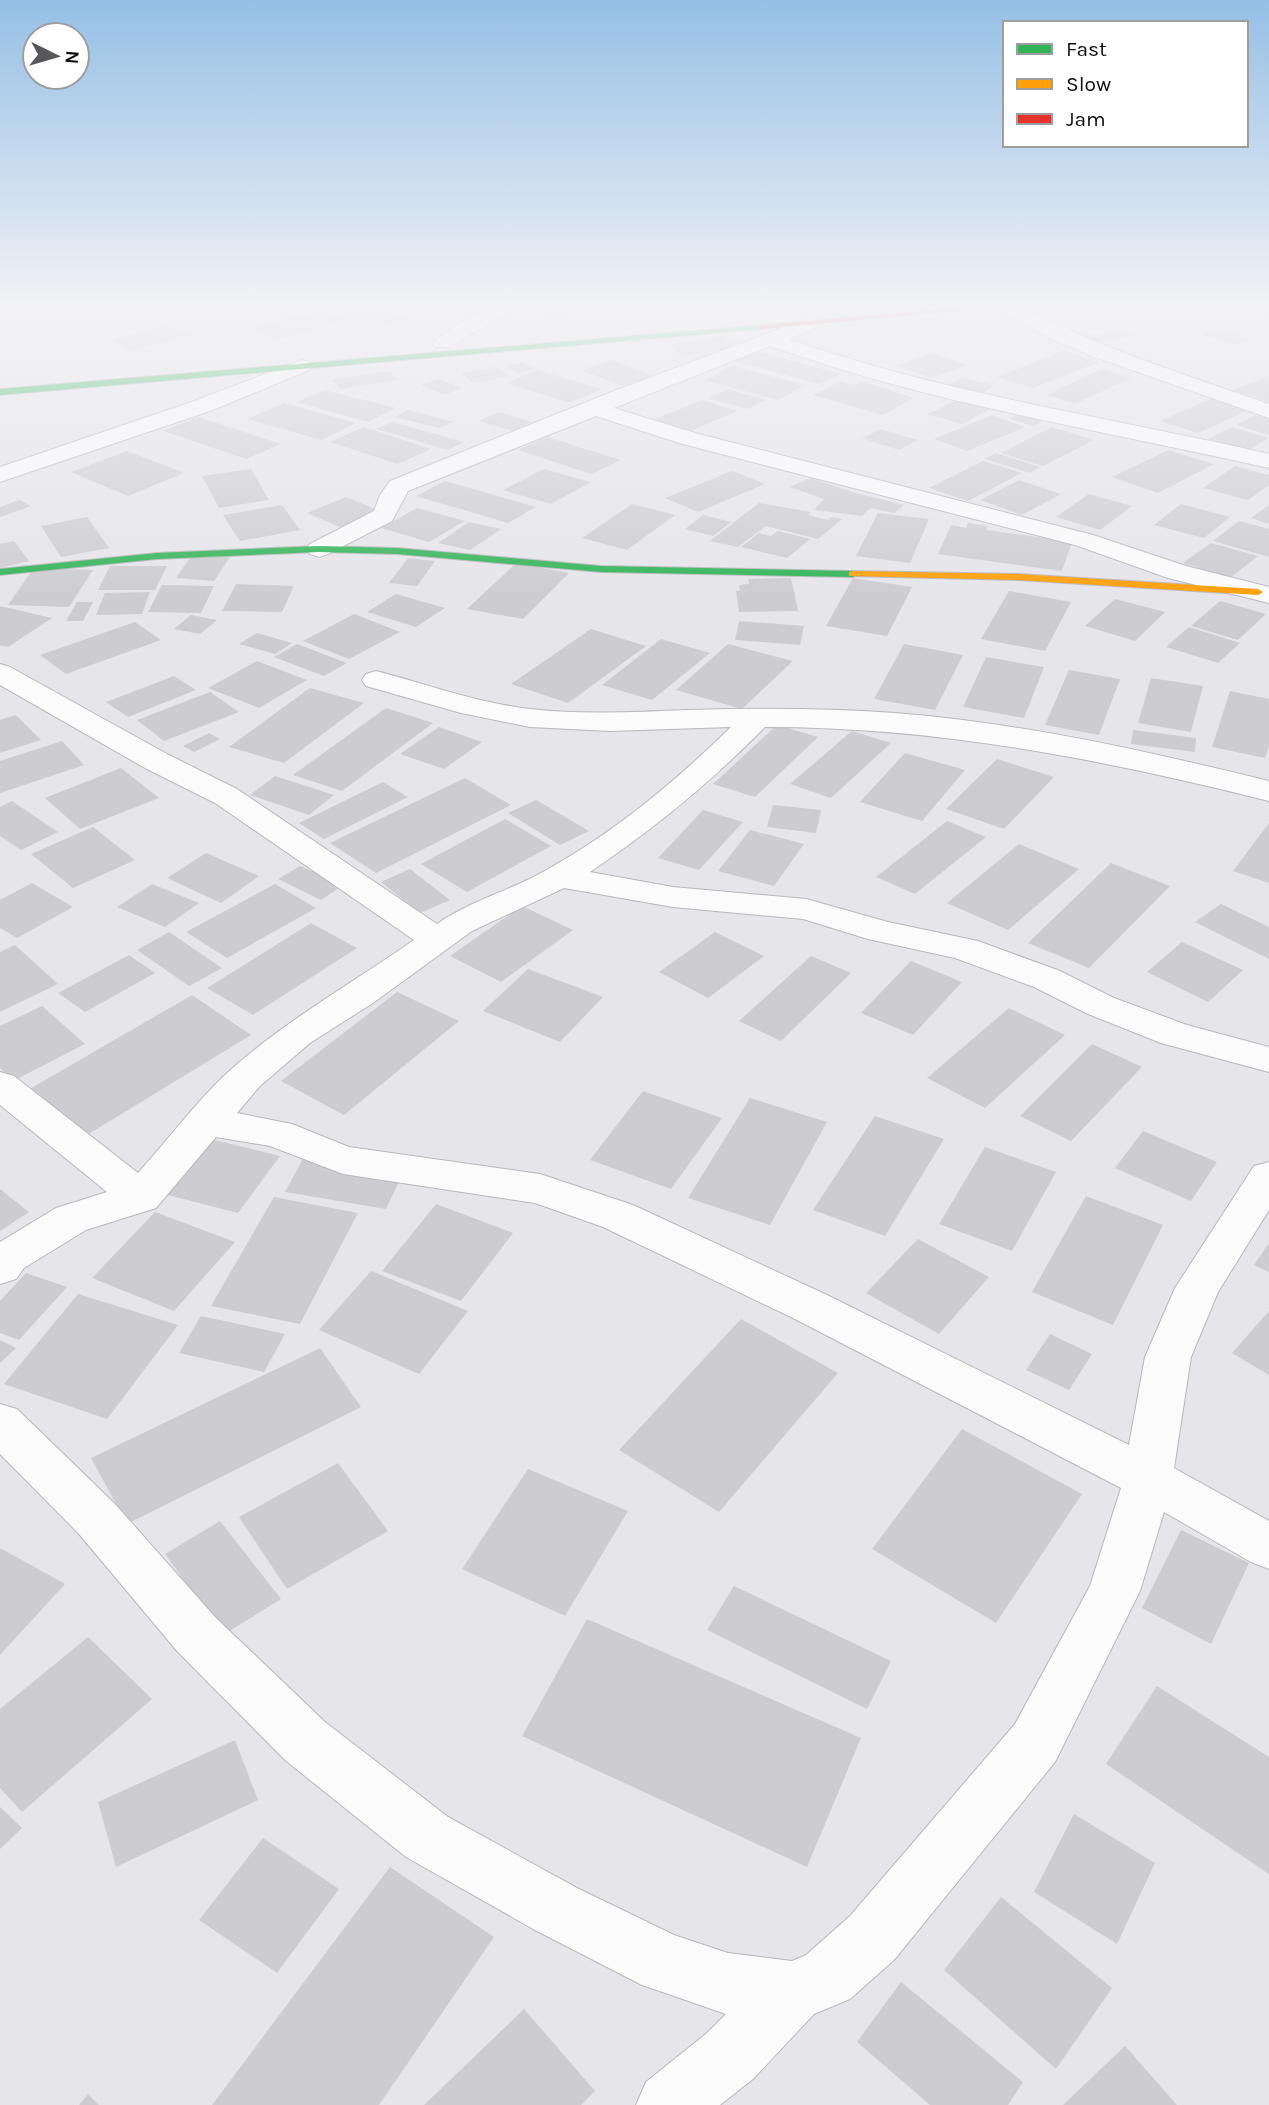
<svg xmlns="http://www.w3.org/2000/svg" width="1269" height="2105" font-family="Karla,sans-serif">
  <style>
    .building { fill: #cdcdd1 }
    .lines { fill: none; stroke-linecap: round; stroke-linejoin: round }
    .street-casing { stroke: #b8b8bc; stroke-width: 2 }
    .fast-casing { stroke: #b8b8bc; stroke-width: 2 }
    .slow-casing { stroke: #b8b8bc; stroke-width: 2 }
    .jam-casing { stroke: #b8b8bc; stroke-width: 2 }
    .street { fill: #fbfbfc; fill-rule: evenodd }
    .fast { fill: #30b455; fill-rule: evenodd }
    .slow { fill: #ff9f0a; fill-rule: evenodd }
    .jam { fill: #e5322d; fill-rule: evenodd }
  </style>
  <rect width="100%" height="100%" fill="#e5e5ea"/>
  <g class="building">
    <polygon points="350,305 365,305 409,318 390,325 338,310"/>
    <polygon points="538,305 581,305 557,317 527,310"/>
    <polygon points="320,309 347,319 279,339 252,328"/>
    <polygon points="165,325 189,334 134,351 110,341"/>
    <polygon points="1216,328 1238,335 1235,336 1252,341 1240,346 1201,334"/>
    <polygon points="1123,330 1134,337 1099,342 1088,335"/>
    <polygon points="723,337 736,348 683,356 669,345"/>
    <polygon points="1063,351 1099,362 1033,388 997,377"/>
    <polygon points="753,352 764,353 841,374 819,384 734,361"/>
    <polygon points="932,353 967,365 932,378 897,366"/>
    <polygon points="612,360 653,376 622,386 581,370"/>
    <polygon points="523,362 535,369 518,373 506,366"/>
    <polygon points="732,366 805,385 778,400 704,380"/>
    <polygon points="496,367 509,376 473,383 461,373"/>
    <polygon points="1102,369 1131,378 1075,404 1046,395"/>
    <polygon points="537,370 601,389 570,403 506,383"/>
    <polygon points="389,371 398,380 341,389 332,380"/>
    <polygon points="1269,376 1269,402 1233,390"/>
    <polygon points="961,378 994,385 983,393 949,385"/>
    <polygon points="439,379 462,388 444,395 420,385"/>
    <polygon points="841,381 854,385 861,381 914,398 883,415 813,395"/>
    <polygon points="728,389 766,400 747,409 709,398"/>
    <polygon points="325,390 396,408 368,422 297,402"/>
    <polygon points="1212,398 1249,410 1198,433 1160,421"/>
    <polygon points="702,400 737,411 688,432 653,420"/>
    <polygon points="956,400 990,409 962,424 927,414"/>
    <polygon points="284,403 356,423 321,440 248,419"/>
    <polygon points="408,410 453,422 439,428 395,417"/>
    <polygon points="499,412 532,422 513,431 479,421"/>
    <polygon points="1020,412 1045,419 1034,426 1009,419"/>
    <polygon points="992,415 1025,427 967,451 934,439"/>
    <polygon points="1255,415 1269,419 1269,435 1236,425"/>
    <polygon points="198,417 281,444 246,459 163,431"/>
    <polygon points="392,422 464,442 448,450 376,429"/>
    <polygon points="364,427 431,449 398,464 330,442"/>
    <polygon points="1052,427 1094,440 1043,466 1001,453"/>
    <polygon points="1232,427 1269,438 1246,451 1208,439"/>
    <polygon points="881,429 918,440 899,450 862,438"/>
    <polygon points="547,437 621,460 591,474 518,450"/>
    <polygon points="1168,450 1214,464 1158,493 1112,477"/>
    <polygon points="127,451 184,473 128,496 71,472"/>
    <polygon points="996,453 1040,467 1030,473 985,459"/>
    <polygon points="983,461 1022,473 968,501 929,488"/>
    <polygon points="1235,466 1269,475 1269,485 1248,500 1203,488"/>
    <polygon points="251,469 269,500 219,508 202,476"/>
    <polygon points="544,469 591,482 551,504 503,490"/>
    <polygon points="732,471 765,484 698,512 665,498"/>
    <polygon points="810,478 856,493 904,505 894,513 870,508 862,516 814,510 824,499 790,487"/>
    <polygon points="1019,480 1061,494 1022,515 980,500"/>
    <polygon points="445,481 536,507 508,523 416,496"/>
    <polygon points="1089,494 1132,506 1100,530 1056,517"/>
    <polygon points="346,497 380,511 340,527 307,513"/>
    <polygon points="19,500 31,506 0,517 0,507"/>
    <polygon points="759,503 811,512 808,515 828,520 831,517 842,519 818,539 766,526 738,547 710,541"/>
    <polygon points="632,504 675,515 627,550 582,538"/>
    <polygon points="1181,504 1230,517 1204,538 1154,525"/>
    <polygon points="282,505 300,530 240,541 223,515"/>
    <polygon points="1269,505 1269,524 1251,518"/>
    <polygon points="417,508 465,521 429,542 381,528"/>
    <polygon points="878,513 929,519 910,563 856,556"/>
    <polygon points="703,515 731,522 713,536 685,529"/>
    <polygon points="87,517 109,548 61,557 41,526"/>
    <polygon points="1239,521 1269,529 1269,557 1213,541"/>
    <polygon points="469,522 501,529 470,550 438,543"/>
    <polygon points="968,523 988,526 987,530 1072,542 1062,571 938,554 951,525 966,528"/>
    <polygon points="778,531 810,539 787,558 741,547 759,533 771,536"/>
    <polygon points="14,541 29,561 0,568 0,544"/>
    <polygon points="1211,543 1258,556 1230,578 1183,563"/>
    <polygon points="192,555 230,557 214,581 176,578"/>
    <polygon points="408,558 435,561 417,586 389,583"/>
    <polygon points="516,563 569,573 523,619 467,609"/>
    <polygon points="110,566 167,566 155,590 98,590"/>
    <polygon points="34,568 93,570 69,607 8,605"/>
    <polygon points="791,578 798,611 739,612 736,591 740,591 739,585 749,584 748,579"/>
    <polygon points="853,578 912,587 887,636 826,626"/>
    <polygon points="236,584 294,586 282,612 222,611"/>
    <polygon points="162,585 214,586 201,613 148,612"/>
    <polygon points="1009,591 1071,602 1045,651 981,639"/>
    <polygon points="150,592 142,614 96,615 105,593"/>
    <polygon points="396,594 445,608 416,627 367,612"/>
    <polygon points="1115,599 1165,612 1135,641 1085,626"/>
    <polygon points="1220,601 1266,614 1238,640 1191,626"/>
    <polygon points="77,602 93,602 83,621 66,621"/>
    <polygon points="0,606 52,618 8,647 0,645"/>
    <polygon points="354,614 400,632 349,659 303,641"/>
    <polygon points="191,615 217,620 200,634 174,629"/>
    <polygon points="739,621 804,626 800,645 735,640"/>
    <polygon points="135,622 161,640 66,674 40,655"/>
    <polygon points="1189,627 1240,643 1218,663 1166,647"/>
    <polygon points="591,629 646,646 568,703 511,684"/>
    <polygon points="257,633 292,643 275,654 239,644"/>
    <polygon points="661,639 710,653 652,700 602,685"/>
    <polygon points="297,644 347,663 324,676 274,657"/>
    <polygon points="728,644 793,661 742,709 676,690"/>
    <polygon points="904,644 963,655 935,710 874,699"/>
    <polygon points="986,657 1044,667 1024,718 963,707"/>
    <polygon points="257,661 307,680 259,708 208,688"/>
    <polygon points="1069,670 1120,679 1099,735 1045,725"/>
    <polygon points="174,676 196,690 128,717 106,702"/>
    <polygon points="1151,678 1203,686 1191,732 1138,723"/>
    <polygon points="310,688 364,703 284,763 229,747"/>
    <polygon points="1230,691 1269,699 1269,746 1265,758 1212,747"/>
    <polygon points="210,692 239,712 164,741 137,720"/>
    <polygon points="386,708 433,723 342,791 293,775"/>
    <polygon points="16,715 41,740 0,753 0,720"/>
    <polygon points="777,725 818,737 755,797 713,784"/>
    <polygon points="439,727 482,742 444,769 400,754"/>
    <polygon points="1133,730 1196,738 1195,752 1131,744"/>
    <polygon points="852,731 891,743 831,798 790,784"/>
    <polygon points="209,733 220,739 194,752 183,746"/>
    <polygon points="62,741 84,765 0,793 0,761"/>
    <polygon points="905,753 965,770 922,821 860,802"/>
    <polygon points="997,759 1054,777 1004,829 946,809"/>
    <polygon points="121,768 159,798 80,829 45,798"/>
    <polygon points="275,776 334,795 309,815 250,795"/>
    <polygon points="465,778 511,805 376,873 330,843"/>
    <polygon points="383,782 408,797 324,839 299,823"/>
    <polygon points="536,800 589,831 560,845 508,813"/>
    <polygon points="12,801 58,832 21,850 0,836 0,807"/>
    <polygon points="773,805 821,810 816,833 767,827"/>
    <polygon points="703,810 743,822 699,870 658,858"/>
    <polygon points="505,819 551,846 467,892 421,864"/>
    <polygon points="947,821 986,837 915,894 876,877"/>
    <polygon points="1269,823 1269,883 1233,871"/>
    <polygon points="93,827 135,860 73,888 31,854"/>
    <polygon points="750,830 804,844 774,886 718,871"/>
    <polygon points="1019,844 1079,869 1008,930 947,903"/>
    <polygon points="206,853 259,876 221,903 167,878"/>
    <polygon points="1111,863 1170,886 1089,968 1028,943"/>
    <polygon points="300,866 343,885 321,900 278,879"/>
    <polygon points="410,869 450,900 420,913 381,882"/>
    <polygon points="32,883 73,907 17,938 0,928 0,900"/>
    <polygon points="152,884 199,903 165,927 117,907"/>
    <polygon points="275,884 316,908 227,958 186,932"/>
    <polygon points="1221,904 1269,927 1269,959 1195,922"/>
    <polygon points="522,906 573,930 501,982 450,956"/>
    <polygon points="311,923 357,948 253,1015 207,988"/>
    <polygon points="169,932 222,968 189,986 137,950"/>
    <polygon points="715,932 764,956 708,998 659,972"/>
    <polygon points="1182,942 1243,970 1208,1002 1147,972"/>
    <polygon points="15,945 58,984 0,1012 0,952"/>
    <polygon points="129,955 155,973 85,1012 58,993"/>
    <polygon points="811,956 851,973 781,1041 739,1021"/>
    <polygon points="911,961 962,982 913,1035 861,1013"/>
    <polygon points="528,969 603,997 560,1042 483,1011"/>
    <polygon points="397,992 459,1021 344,1115 281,1081"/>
    <polygon points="192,995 251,1035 87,1135 28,1090"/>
    <polygon points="42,1006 85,1044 13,1081 0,1068 0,1026"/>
    <polygon points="1009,1008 1065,1035 985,1108 927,1078"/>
    <polygon points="1092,1044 1142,1067 1071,1141 1020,1116"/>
    <polygon points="643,1091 722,1118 671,1189 590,1160"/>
    <polygon points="750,1098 827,1122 770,1225 688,1198"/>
    <polygon points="875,1116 944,1139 885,1236 813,1210"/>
    <polygon points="1143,1131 1217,1162 1191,1201 1115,1168"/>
    <polygon points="211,1139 280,1156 238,1213 168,1195"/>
    <polygon points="985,1147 1056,1172 1012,1251 939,1224"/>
    <polygon points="304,1157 403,1173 386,1209 285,1192"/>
    <polygon points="0,1189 29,1212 0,1231"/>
    <polygon points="1086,1196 1163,1225 1113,1325 1032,1292"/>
    <polygon points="274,1197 358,1213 300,1324 211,1306"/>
    <polygon points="436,1204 513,1233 461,1301 382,1271"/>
    <polygon points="155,1212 235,1242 174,1311 92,1278"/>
    <polygon points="918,1239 989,1277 939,1334 866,1293"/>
    <polygon points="1269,1243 1269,1272 1254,1265"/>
    <polygon points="371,1271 468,1311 419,1374 319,1330"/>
    <polygon points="26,1273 67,1287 19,1340 0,1333 0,1301"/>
    <polygon points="78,1294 178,1325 107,1419 4,1384"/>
    <polygon points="1269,1311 1269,1375 1232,1353"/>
    <polygon points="201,1316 285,1334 264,1372 179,1353"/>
    <polygon points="741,1319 838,1373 719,1512 619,1450"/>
    <polygon points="1050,1334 1092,1354 1069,1390 1026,1370"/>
    <polygon points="0,1340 16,1348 0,1363"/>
    <polygon points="320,1348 361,1407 127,1524 91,1458"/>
    <polygon points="962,1429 1082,1494 996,1623 872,1549"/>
    <polygon points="338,1463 388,1531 287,1589 239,1517"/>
    <polygon points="528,1469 628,1511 565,1616 462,1569"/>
    <polygon points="220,1521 281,1599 223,1635 165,1554"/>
    <polygon points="1181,1530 1249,1563 1211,1644 1142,1608"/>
    <polygon points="0,1548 65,1584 0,1655"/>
    <polygon points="734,1586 891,1661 867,1709 707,1630"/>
    <polygon points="587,1619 861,1738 807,1867 522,1736"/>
    <polygon points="88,1637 152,1699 22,1812 0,1788 0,1709"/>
    <polygon points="1157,1686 1269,1757 1269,1874 1106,1764"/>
    <polygon points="235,1740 258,1800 116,1867 98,1802"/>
    <polygon points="0,1807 22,1828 0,1849"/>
    <polygon points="1074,1814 1155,1863 1117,1944 1034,1892"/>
    <polygon points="263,1838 339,1889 277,1973 199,1920"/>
    <polygon points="390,1867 494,1937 379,2105 212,2105"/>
    <polygon points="1001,1897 1112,1988 1056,2069 944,1970"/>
    <polygon points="901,1982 1023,2082 1008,2105 930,2105 857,2042"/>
    <polygon points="524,2009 595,2091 581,2105 424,2105"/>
    <polygon points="1125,2046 1177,2105 1063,2105"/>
    <polygon points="88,2094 99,2105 79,2105"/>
  </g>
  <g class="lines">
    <g class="street-casing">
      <g id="street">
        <polygon points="495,305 521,305 449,347 435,347 432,343 456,325"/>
        <path d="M1018 305C1098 348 1184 374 1269 404V418L1095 357 1054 340 998 310 995 306Z"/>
        <path d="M811 317 818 319 821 323 818 327 789 339C945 394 1108 417 1269 454V468C1102 430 932 404 770 346L614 408 695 433 1093 535 1186 566 1269 587V603L1168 578 1075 545 679 443 596 416 408 491 392 521 328 554 319 557 310 554 306 549 310 544 374 511 380 495 390 481 609 393Z"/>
        <polygon points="302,360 309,362 312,366 309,370 213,410 0,482 0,467 197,400"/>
        <path d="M0 664 10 667 167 754 237 789 437 924C471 900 513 890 548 869 615 832 677 780 731 727L610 731 530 727 461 713 366 686 362 680 366 674 376 671C427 684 477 703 530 709 583 715 636 712 689 710 757 708 826 708 895 713 1022 723 1146 751 1269 781V801C1101 759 939 727 765 727 711 782 654 829 590 872L673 887 806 899 888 922 978 941 1060 971 1114 998 1187 1025 1269 1047V1072L1161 1043 1088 1014 1034 987 955 958 868 939 803 919 673 907 564 888 472 931 373 1003 310 1043 260 1086 237 1113 292 1124 349 1147 540 1174 633 1205 827 1295 1129 1445 1145 1357 1175 1288 1254 1166 1269 1162V1210L1218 1292 1191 1357 1174 1468 1269 1521V1569L1251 1562 1164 1512 1140 1591 1055 1762 894 1960 850 1999 814 2014 753 2079 720 2105H636L646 2082 707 2033 726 2014 642 1985 535 1930 406 1857 285 1760 177 1651 79 1534 0 1454V1404L17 1409 115 1504 215 1617 325 1722 448 1817 577 1888 674 1935 728 1953 792 1961 806 1955 850 1916 1015 1724 1090 1586 1121 1488 795 1319 603 1227 535 1203 343 1174 270 1146 216 1137 156 1208 86 1230 24 1268 16 1279 0 1284V1242L56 1208 107 1192 0 1105V1072L14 1076 138 1173C168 1140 202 1094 235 1066 290 1018 354 982 414 940L215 803 145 768 0 685Z"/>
      </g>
    </g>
    <g class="fast-casing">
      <g id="fast">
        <polygon points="764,325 764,329 761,329 0,395 0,389"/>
        <polygon points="319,546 397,548 601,566 853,571 858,574 853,577 601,572 397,554 319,552 157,559 0,575 0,569 157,553"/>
      </g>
    </g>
    <g class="slow-casing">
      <polygon id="slow" points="853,571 1018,574 1258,589 1263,592 1258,595 1018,580 849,576 849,572"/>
    </g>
    <g class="jam-casing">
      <polygon id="jam" points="985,305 1019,305 761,329 757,327 761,325"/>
    </g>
    <use href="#street" class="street"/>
    <use href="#fast" class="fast"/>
    <use href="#slow" class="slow"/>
    <use href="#jam" class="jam"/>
  </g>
  <linearGradient id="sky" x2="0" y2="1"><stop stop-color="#95bfe5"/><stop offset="0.51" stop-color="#f3f3f6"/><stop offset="1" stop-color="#f3f3f6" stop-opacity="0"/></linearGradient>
  <rect width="1269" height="600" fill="url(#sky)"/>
  <rect x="1003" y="21" width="245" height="126" fill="#ffffff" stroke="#9e9e9f" stroke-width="2"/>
  <rect x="1017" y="44" width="35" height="10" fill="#30b455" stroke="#9e9e9f" stroke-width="2"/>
  <text x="1066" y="56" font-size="21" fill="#0c0c0e">Fast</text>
  <rect x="1017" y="79" width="35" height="10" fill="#ff9f0a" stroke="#9e9e9f" stroke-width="2"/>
  <text x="1066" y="91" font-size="21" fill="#0c0c0e">Slow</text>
  <rect x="1017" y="114" width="35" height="10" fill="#e5322d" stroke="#9e9e9f" stroke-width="2"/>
  <text x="1066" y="126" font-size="21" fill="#0c0c0e">Jam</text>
  <g transform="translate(56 56) rotate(95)"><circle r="33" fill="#ffffff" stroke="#9e9e9f" stroke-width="2"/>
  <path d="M0-5L12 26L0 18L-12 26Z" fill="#58585b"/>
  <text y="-10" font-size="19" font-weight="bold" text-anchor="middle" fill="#0c0c0e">N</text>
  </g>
</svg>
